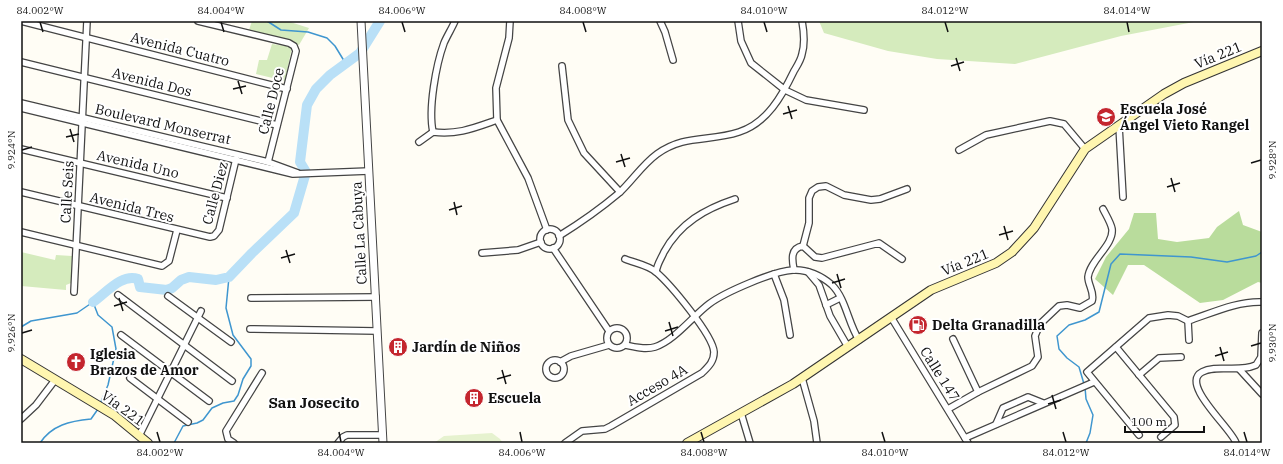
<svg xmlns="http://www.w3.org/2000/svg" width="1283" height="464" font-family="'IBM Plex Serif',serif">
  <style>
    .green { fill: #d5ebbd }
    .forest { fill: #b9dc9c }
    .pitch { fill: #e6f2cf }
    .lines { fill: none; stroke-linecap: round; stroke-linejoin: round }
    .stream { stroke: #3f96cf; stroke-width: 1.5 }
    .river { stroke: #b9e0f7; stroke-width: 10 }
    .minor-casing { stroke: #444; stroke-width: 8 }
    .tertiary-casing { stroke: #444; stroke-width: 9 }
    .secondary-casing { stroke: #333; stroke-width: 10 }
    .minor { stroke: #fff; stroke-width: 5.5 }
    .tertiary { stroke: #fff; stroke-width: 7 }
    .secondary { stroke: #fff6b0; stroke-width: 8 }
    .ticks { fill: none; stroke: #111; stroke-width: 1.5 }
    .labels { text-anchor: middle; dominant-baseline: central; stroke-width: 4; stroke-linejoin: round; paint-order: stroke }
    .street-label { font-size: 14px; fill: #111; stroke: #fff }
    .poi-label { font-size: 14px; font-weight: bold; fill: #111; stroke: #fff; text-anchor: start }
    .neighbourhood-label { font-size: 15px; font-weight: bold; fill: #111; stroke: #fff }
    .neatline { fill: none; stroke: #111; stroke-width: 1.5 }
    .ticks-label { font-size: 10px; text-anchor: middle; fill: #111 }
  </style>
  <rect width="100%" height="100%" fill="#fffdf5"/>
  <g class="green">
    <polygon points="252,21 287,21 309,28 299,45 249,30"/>
    <polygon points="819,21 1199,21 1121,36 1015,64 937,59 888,51 824,33"/>
    <polygon points="272,44 292,47 285,81 256,74 259,60 267,60"/>
    <polygon points="21,252 55,260 56,255 72,256 71,283 66,285 66,290 21,286"/>
  </g>
  <polygon class="forest" points="1239,211 1243,225 1262,232 1262,283 1258,282 1223,300 1200,303 1144,265 1128,265 1113,295 1095,279 1106,257 1129,229 1134,213 1156,213 1158,239 1177,242 1209,238 1217,227"/>
  <polygon class="pitch" points="492,433 500,439 503,443 434,443 444,436"/>
  <g class="lines">
    <g class="stream">
      <polyline points="267,21 281,30 308,32 327,38 335,46 346,64"/>
      <polyline points="21,327 31,321 77,313 93,302 98,315 112,327 116,349 108,385 100,404"/>
      <polyline points="1084,384 1079,367 1067,358 1059,349 1057,336 1069,325 1085,320 1099,312 1111,264 1120,254 1191,257 1227,262 1256,256 1262,252"/>
      <polyline points="1085,387 1086,399 1093,415 1090,433 1086,443"/>
      <path d="M40 443C52 425 70 421 91 419L98 409"/>
      <polyline points="174,443 183,426 197,423 203,420 212,408 223,403 234,401 238,395 243,379 251,366 251,359 233,335 226,308 229,277"/>
    </g>
    <path class="river" d="M93 302C106 293 122 273 138 279L140 287 167 290 172 288 181 280 189 277 216 280 229 277 252 253 294 213 306 172 300 162 307 105 316 89 330 75 360 53 380 21"/>
    <g class="minor-casing">
      <g id="minor">
        <polyline points="21,21 287,89"/>
        <polyline points="198,21 289,43 294,46 296,51 268,162"/>
        <polyline points="510,21 509,38 496,88 497,120 528,178 547,230"/>
        <polyline points="660,21 665,32 673,60"/>
        <polyline points="738,21 741,41 751,63 785,90 806,100 864,110"/>
        <polyline points="21,62 277,125"/>
        <polyline points="562,66 568,120 584,153 620,192"/>
        <polyline points="21,103 268,162 298,173"/>
        <polyline points="21,108 293,174 369,171"/>
        <polyline points="1119,126 1123,197"/>
        <path d="M433 132C428 109 436 65 444 43 447 36 452 28 455 21"/>
        <path d="M419 142 433 132C458 135 474 128 497 120"/>
        <polyline points="21,149 227,198"/>
        <polyline points="959,150 986,135 1050,121 1064,124 1085,149"/>
        <polyline points="21,192 210,237 214,236 219,230 236,159"/>
        <circle cx="550" cy="239" r="10"/>
        <polyline points="21,232 162,266 169,261 177,230"/>
        <path d="M559 236C580 223 600 209 619 193 632 181 642 165 657 154 685 134 709 142 739 132 767 123 782 96 794 71 797 66 801 60 802 54 805 44 804 32 802 21"/>
        <polyline points="803,246 809,223 809,198 812,191 818,187 826,186 844,195 871,200 880,199 907,189"/>
        <polyline points="553,248 609,331"/>
        <polyline points="482,253 518,250 541,242"/>
        <path d="M794 270C792 260 790 248 803 246L815 257 822 258 879 243 902 259"/>
        <path d="M656 272C657 264 661 259 664 252 680 223 705 209 735 199"/>
        <polyline points="808,272 819,285 830,316 848,347"/>
        <polyline points="774,274 784,300 790,335"/>
        <polyline points="74,292 87,21"/>
        <polyline points="118,295 232,381"/>
        <polyline points="168,296 231,342"/>
        <polyline points="251,298 376,297"/>
        <polyline points="826,305 840,298"/>
        <polyline points="891,317 968,443"/>
        <circle cx="617" cy="338" r="10"/>
        <polyline points="250,329 377,331"/>
        <polyline points="121,335 209,401"/>
        <polyline points="953,339 978,392"/>
        <path d="M1189 340 1188 321C1212 313 1237 301 1262 302"/>
        <path d="M625 345C635 347 645 350 655 347 674 341 693 316 709 304 725 292 774 271 793 270 807 269 822 276 832 285 846 299 848 323 859 340"/>
        <polyline points="1116,347 1174,417 1175,425 1161,437"/>
        <circle cx="555" cy="369" r="9"/>
        <polyline points="560,362 571,356 609,345"/>
        <polyline points="1240,370 1262,394"/>
        <polyline points="1139,375 1159,358 1181,357"/>
        <polyline points="130,378 188,422"/>
        <polyline points="802,378 814,421 817,443"/>
        <path d="M948 409 978 392 1032 366 1038 357 1035 336 1040 324 1059 306 1067 305 1080 308 1092 301C1095 293 1088 285 1088 277 1090 260 1114 245 1112 229 1111 223 1106 215 1103 209"/>
        <polyline points="741,413 750,443"/>
        <polyline points="21,419 36,405 55,380"/>
        <polyline points="996,424 1003,408 1028,397 1043,403"/>
        <polyline points="1139,435 1087,372 1149,318 1168,315 1178,316 1188,321"/>
        <polyline points="139,436 201,311"/>
        <polyline points="965,438 1094,382"/>
        <polyline points="234,443 228,439 226,431 262,373"/>
        <polyline points="338,443 343,437 347,435 383,435"/>
        <path d="M565 443 582 431 605 429 611 426 702 373C708 367 714 362 714 352 713 335 670 284 656 272 648 265 635 263 625 259"/>
        <path d="M1236 443C1233 430 1179 384 1202 372 1216 364 1238 373 1256 365L1261 357 1262 333"/>
      </g>
    </g>
    <g class="tertiary-casing">
      <polyline id="tertiary" points="361,21 383,443"/>
    </g>
    <g class="secondary-casing">
      <g id="secondary">
        <polyline points="21,359 114,415 148,443"/>
        <polyline points="687,443 793,384 931,290 996,263 1012,252 1034,228 1085,149 1164,94 1184,83 1262,51"/>
      </g>
    </g>
    <use href="#minor" class="minor"/>
    <use href="#tertiary" class="tertiary"/>
    <use href="#secondary" class="secondary"/>
  </g>
  <path class="ticks" d="M40 22 43 32M221 22 224 32M402 22 405 32M583 22 586 32M764 22 767 32M945 22 948 32M1127 22 1129 32M956 58 960 71M951 66 964 62M238 81 242 94M233 89 246 86M788 106 792 119M783 114 797 110M70 129 74 142M66 137 79 134M22 150 32 147M621 154 625 167M616 162 630 158M1251 163 1261 160M1171 178 1175 192M1167 187 1180 183M454 202 457 215M449 210 462 206M1004 226 1008 240M999 235 1013 231M286 250 290 263M281 258 295 254M837 274 841 288M832 283 845 279M119 298 123 311M114 306 127 302M669 322 673 336M665 331 678 327M22 333 32 330M1251 346 1261 343M1220 347 1224 361M1215 356 1228 352M502 370 506 384M497 379 511 375M1052 395 1056 409M1048 404 1061 400M157 432 160 442M339 432 341 442M520 432 522 442M701 432 704 442M882 432 885 442M1063 432 1066 442M1244 432 1247 442"/>
  <defs>
    <g id="school-disc" transform="scale(1)"><circle r="9.5" fill="#c4262e" stroke="#fff"/><path d="M0-5L7-2L0 1L-7-2ZM-4 1L0 2.5L4 1V4Q0 6-4 4Z" fill="#fff"/></g>
    <g id="fuel-disc" transform="scale(1)"><circle r="9.5" fill="#c4262e" stroke="#fff"/><path d="M-5.5-6h7V0h2V4h1.3V-2.5L3-4.5l.8-.8L6-3V5H2.5V1h-1V6h-7ZM-4.2-4.7v3.2H.2V-4.7Z" fill="#fff"/></g>
    <g id="building-disc" transform="scale(1)"><circle r="9.5" fill="#c4262e" stroke="#fff"/><path d="M-4-6H4V6H1V3H-1V6H-4ZM-2.5-4.3h1.7v1.8h-1.7ZM.8-4.3h1.7v1.8H.8ZM-2.5-1h1.7V.8h-1.7ZM.8-1h1.7V.8H.8Z" fill="#fff"/></g>
    <g id="church-disc" transform="scale(1)"><circle r="9.5" fill="#c4262e" stroke="#fff"/><path d="M-1.2-6h2.4v3.5h3.3v2.4h-3.3V6h-2.4V-.1h-3.3v-2.4h3.3Z" fill="#fff"/></g>
  </defs>
  <g fill-rule="evenodd">
    <use href="#school-disc" x="1106" y="117"/>
    <use href="#fuel-disc" x="918" y="325"/>
    <use href="#building-disc" x="398" y="347"/>
    <use href="#church-disc" x="76" y="362"/>
    <use href="#building-disc" x="474" y="398"/>
  </g>
  <g class="labels">
    <g class="street-label">
      <text transform="translate(180 49) rotate(14)">Avenida Cuatro</text>
      <text transform="translate(1218 55) rotate(-22)">Vía 221</text>
      <text transform="translate(152 82) rotate(14)">Avenida Dos</text>
      <text transform="translate(271 101) rotate(-76)">Calle Doce</text>
      <text transform="translate(163 124) rotate(13)">Boulevard Monserrat</text>
      <text transform="translate(138 164) rotate(13)">Avenida Uno</text>
      <text transform="translate(67 192) rotate(-87)">Calle Seis</text>
      <text transform="translate(215 193) rotate(-75)">Calle Diez</text>
      <text transform="translate(132 207) rotate(14)">Avenida Tres</text>
      <text transform="translate(359 233) rotate(-93)">Calle La Cabuya</text>
      <text transform="translate(965 262) rotate(-22)">Vía 221</text>
      <text transform="translate(940 374) rotate(58)">Calle 147</text>
      <text transform="translate(657 385) rotate(-30)">Acceso 4A</text>
      <text transform="translate(123 408) rotate(36)">Vía 221</text>
    </g>
    <g class="poi-label">
      <text x="1120" y="109">Escuela José<tspan x="1120" dy="16">Ángel Vieto Rangel</tspan></text>
      <text x="932" y="325">Delta Granadilla</text>
      <text x="412" y="347">Jardín de Niños</text>
      <text x="90" y="354">Iglesia<tspan x="90" dy="16">Brazos de Amor</tspan></text>
      <text x="488" y="398">Escuela</text>
    </g>
    <g class="neighbourhood-label">
      <text x="314" y="402">San Josecito</text>
    </g>
  </g>
  <rect width="1283" height="464" fill="none" stroke="#ffffff" stroke-width="44"/>
  <path d="M1125 426v6h79v-6" fill="none" stroke="#111111" stroke-width="2"/>
  <text x="1131" y="426" font-size="12" fill="#111111" stroke="#ffffff" stroke-width="3" paint-order="stroke">100 m</text>
  <rect x="22" y="22" width="1239" height="420" class="neatline"/>
  <g class="ticks-label">
    <text x="40" y="14">84.002°W</text>
    <text x="221" y="14">84.004°W</text>
    <text x="402" y="14">84.006°W</text>
    <text x="583" y="14">84.008°W</text>
    <text x="764" y="14">84.010°W</text>
    <text x="945" y="14">84.012°W</text>
    <text x="1127" y="14">84.014°W</text>
    <text transform="translate(11 150) rotate(-90)" y="4">9.924°N</text>
    <text transform="translate(1272 160) rotate(-90)" y="4">9.928°N</text>
    <text transform="translate(11 333) rotate(-90)" y="4">9.926°N</text>
    <text transform="translate(1272 343) rotate(-90)" y="4">9.930°N</text>
    <text x="160" y="456">84.002°W</text>
    <text x="341" y="456">84.004°W</text>
    <text x="522" y="456">84.006°W</text>
    <text x="704" y="456">84.008°W</text>
    <text x="885" y="456">84.010°W</text>
    <text x="1066" y="456">84.012°W</text>
    <text x="1247" y="456">84.014°W</text>
  </g>
</svg>
